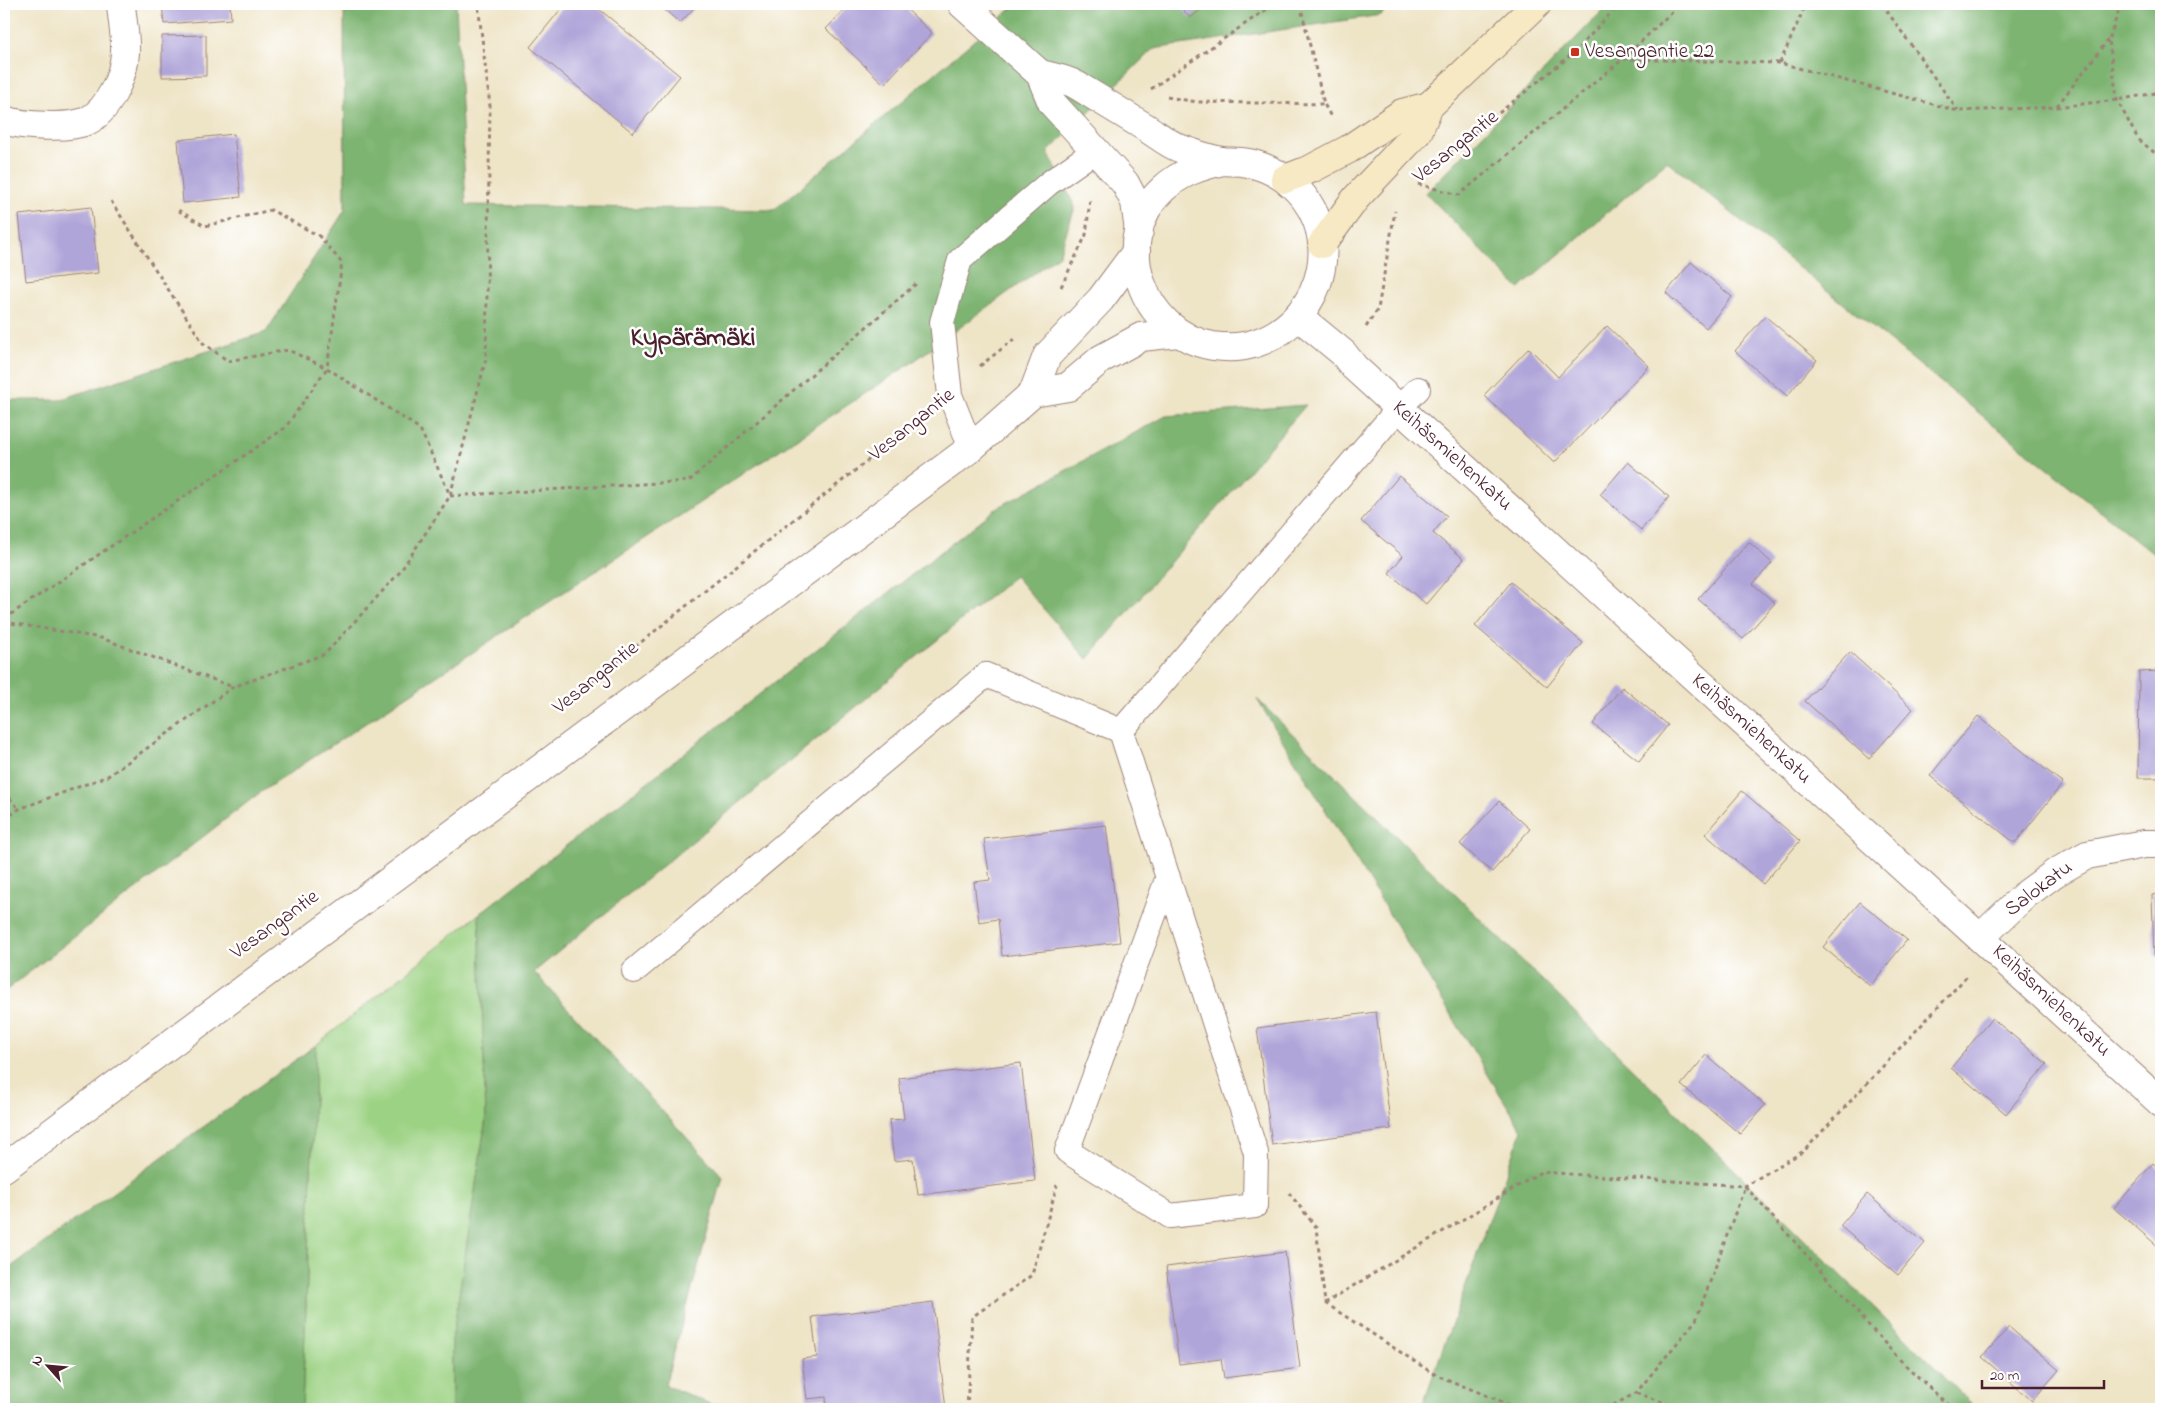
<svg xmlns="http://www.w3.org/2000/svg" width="2165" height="1413" font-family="'Indie Flower',sans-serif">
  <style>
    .green { fill: #9cd283; stroke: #737857 }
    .forest { fill: #7db471; stroke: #646a4e }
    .building { fill: #b0a5d9 }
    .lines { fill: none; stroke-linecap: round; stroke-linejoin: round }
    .service-casing { stroke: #9c8278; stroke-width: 26 }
    .minor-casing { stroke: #9c8278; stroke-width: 30 }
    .tertiary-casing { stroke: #9c8278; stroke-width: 30 }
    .secondary-casing { stroke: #9c8278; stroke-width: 30 }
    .path { stroke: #9c8278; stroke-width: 3; stroke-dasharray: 4 4; stroke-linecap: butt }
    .service { stroke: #fff; stroke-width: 24 }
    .minor { stroke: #fff; stroke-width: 28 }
    .tertiary { stroke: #fff; stroke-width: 28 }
    .secondary { stroke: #f6e9c3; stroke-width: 28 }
    .poi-dot { fill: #c8321e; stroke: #fff; stroke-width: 2 }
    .labels { text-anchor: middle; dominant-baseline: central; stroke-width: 5; stroke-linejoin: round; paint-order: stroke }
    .poi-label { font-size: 21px; fill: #4a1f2b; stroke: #fff; text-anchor: start }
    .street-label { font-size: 21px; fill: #4a1f2b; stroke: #fff }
    .district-label { font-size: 26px; font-weight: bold; fill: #4a1f2b; stroke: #fff }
  </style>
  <rect width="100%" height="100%" fill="#fff"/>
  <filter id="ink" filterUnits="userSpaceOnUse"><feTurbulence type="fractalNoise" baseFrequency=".02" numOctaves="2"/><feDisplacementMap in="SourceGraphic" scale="10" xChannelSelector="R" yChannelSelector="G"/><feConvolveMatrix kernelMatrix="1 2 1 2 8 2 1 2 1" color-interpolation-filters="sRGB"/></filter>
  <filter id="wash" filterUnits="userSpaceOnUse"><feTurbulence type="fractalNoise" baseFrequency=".0096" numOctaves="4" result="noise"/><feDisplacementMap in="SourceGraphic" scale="20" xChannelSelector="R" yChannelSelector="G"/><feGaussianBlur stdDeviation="1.12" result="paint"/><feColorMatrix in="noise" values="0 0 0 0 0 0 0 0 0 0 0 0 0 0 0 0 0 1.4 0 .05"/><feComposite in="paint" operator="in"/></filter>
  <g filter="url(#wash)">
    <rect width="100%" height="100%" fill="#eee4c6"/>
    <polygon class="green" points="479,914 486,1119 452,1341 452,1409 302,1409 316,1045"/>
    <g class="forest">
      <polygon points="344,4 456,4 466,205 774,210 1017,4 1390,4 1381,15 1153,49 1048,152 1075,207 1059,255 910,364 258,794 4,992 4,400 59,400 266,332 345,210"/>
      <polygon points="1609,4 2161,4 2161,560 1667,161 1519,289 1426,193"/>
      <polygon points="1306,405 1087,659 1015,576 534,972 723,1177 665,1385 722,1409 452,1409 452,1341 486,1119 479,914 997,508 1166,416"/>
      <polygon points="1257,699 1977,1409 1421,1409 1522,1130"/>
      <polygon points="316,1045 302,1409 4,1409 4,1272"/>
    </g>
    <g id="blocks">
      <g class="building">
        <polygon points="162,4 230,4 231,19 164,24"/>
        <polygon points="565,4 593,4 680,76 633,133 530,47"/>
        <polygon points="658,4 698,4 680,23"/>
        <polygon points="850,4 901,4 932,33 884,84 826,29"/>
        <polygon points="1178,4 1208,4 1190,18"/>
        <polygon points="206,35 206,76 162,77 162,36"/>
        <polygon points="234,134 241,197 183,203 178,140"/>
        <polygon points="91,207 98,273 26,281 19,215"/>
        <polygon points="1691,262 1732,297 1706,328 1666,293"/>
        <polygon points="1765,316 1817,360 1787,396 1735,351"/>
        <polygon points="1607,326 1649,366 1554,463 1484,395 1529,348 1558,377"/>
        <polygon points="1628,462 1669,497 1641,530 1600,495"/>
        <polygon points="1399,476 1447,516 1433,533 1464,559 1426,604 1389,573 1403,556 1361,521"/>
        <polygon points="1749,542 1772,563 1753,584 1775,603 1743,639 1698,599"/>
        <polygon points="1511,582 1583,643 1547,687 1475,626"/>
        <polygon points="1850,652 1913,709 1869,759 1805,701"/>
        <polygon points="2161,671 2161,778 2138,778 2139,672"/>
        <polygon points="1622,687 1668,725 1639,761 1593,724"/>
        <polygon points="1978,716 2063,783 2015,843 1930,776"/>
        <polygon points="1742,791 1800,841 1763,884 1705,834"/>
        <polygon points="1499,801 1530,829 1492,872 1460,844"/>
        <polygon points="1106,825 1120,942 1002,956 998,919 979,922 974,882 990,880 984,839"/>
        <polygon points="2161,894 2161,956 2154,957 2152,895"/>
        <polygon points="1860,902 1907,940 1870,986 1823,947"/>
        <polygon points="1376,1012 1391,1129 1272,1145 1257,1028"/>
        <polygon points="1992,1018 2047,1064 2006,1114 1951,1068"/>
        <polygon points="1706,1055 1765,1105 1740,1134 1681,1085"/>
        <polygon points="1021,1063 1035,1181 918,1195 913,1159 894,1161 889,1120 904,1119 899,1078"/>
        <polygon points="2153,1163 2161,1171 2161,1249 2114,1208"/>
        <polygon points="1867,1194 1925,1243 1898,1275 1840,1226"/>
        <polygon points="1285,1252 1300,1368 1224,1378 1221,1359 1179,1364 1166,1267"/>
        <polygon points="933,1302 946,1409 827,1409 826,1397 807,1399 802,1359 817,1357 812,1317"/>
        <polygon points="2009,1327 2059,1370 2032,1401 1982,1357"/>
      </g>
    </g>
  </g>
  <g filter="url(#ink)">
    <use href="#blocks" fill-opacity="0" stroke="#9c8278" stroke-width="1"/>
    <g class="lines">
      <g class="service-casing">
        <g id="service">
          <polyline points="971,448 950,395 942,322 960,260 1049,183 1096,150"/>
          <polyline points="1168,877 1067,1151 1170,1216 1255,1206 1256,1153 1121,731 1399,408 1418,389"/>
          <polyline points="634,971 986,675 1121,731"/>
        </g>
      </g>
      <g class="minor-casing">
        <g id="minor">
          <path d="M4 120C22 126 69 129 87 121 108 111 124 76 125 53 126 37 122 20 121 4"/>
          <polyline points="1299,317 1343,353 1354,367 2161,1103"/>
          <polyline points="1981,937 2025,895 2055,873 2087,855 2144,844 2161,844"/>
        </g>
      </g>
      <g class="tertiary-casing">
        <g id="tertiary">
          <polyline points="962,4 1040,74 1052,103 1125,183 1135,202 1139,231"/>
          <path d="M1040 74C1049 76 1058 78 1067 81 1075 83 1084 90 1091 94 1109 105 1127 116 1145 127 1156 134 1167 143 1179 148 1192 153 1207 158 1221 161 1228 162 1234 161 1241 162 1255 163 1273 170 1285 179 1348 226 1327 319 1256 343 1242 348 1227 348 1213 346 1142 334 1108 239 1163 189 1180 173 1200 166 1223 161"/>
          <polyline points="1033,393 1068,387 1101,359 1141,337 1178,333"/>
          <polyline points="4,1168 971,448 1033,393 1047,356 1101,299 1136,252"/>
        </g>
      </g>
      <g class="secondary-casing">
        <g id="secondary">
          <polyline points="1285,179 1311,169 1349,149 1402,113 1429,106"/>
          <polyline points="1322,244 1356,198 1418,132 1429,106 1537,4"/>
        </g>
      </g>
      <g class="path">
        <polyline points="1300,4 1324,104 1331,117"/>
        <polyline points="1882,4 1958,111"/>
        <polyline points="2121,4 2109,40 2117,100 2138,139 2161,158"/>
        <polyline points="1623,59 1780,63 1958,111 2056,107 2117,100 2161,92"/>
        <polyline points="1780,63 1806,4"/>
        <polyline points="1151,89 1274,4"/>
        <polyline points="1167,97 1197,102 1324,104"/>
        <polyline points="2057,106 2108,40"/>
        <polyline points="1449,153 1575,52 1619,4"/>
        <polyline points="1418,184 1459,195 1623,59 1680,4"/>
        <polyline points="111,201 203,343 228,361 288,350 327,368 420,429 450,495"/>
        <polyline points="1061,287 1086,235 1090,199"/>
        <polyline points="1366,327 1378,309 1395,211"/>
        <polyline points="980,366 1014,339"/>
        <polyline points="450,496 689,481 917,283"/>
        <polyline points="4,619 285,428 327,368 342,263 319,236 271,210 205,226 176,209"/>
        <polyline points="4,622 101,638 233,687"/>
        <polyline points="579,692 923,416"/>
        <polyline points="4,792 19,809"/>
        <polyline points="4,820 19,809 108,776 233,687 325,654 400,572 450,496 486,359 490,106 478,4"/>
        <polyline points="1745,1186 1898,1358 1952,1409"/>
        <polyline points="1289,1193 1316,1227 1325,1303"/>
        <polyline points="1325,1303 1541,1172 1745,1186 1804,1151 1968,975"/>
        <polyline points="1325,1303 1434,1374 1520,1409"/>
        <polyline points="1636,1393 1684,1409"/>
        <polyline points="967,1409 972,1317 1032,1275 1057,1185"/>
        <polyline points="1606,1409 1636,1393 1696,1320 1745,1186"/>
      </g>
      <use href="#service" class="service"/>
      <use href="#minor" class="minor"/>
      <use href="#tertiary" class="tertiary"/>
      <use href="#secondary" class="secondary"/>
    </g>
  </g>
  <rect class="poi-dot" x="1570" y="47" width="10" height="10" rx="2.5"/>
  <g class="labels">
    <g class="poi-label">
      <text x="1585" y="52">Vesangantie 22</text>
    </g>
    <g class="street-label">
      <text transform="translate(1456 147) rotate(-39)">Vesangantie</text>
      <text transform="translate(912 425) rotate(-39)">Vesangantie</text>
      <text transform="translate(1452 456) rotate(42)">Keihäsmiehenkatu</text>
      <text transform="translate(596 678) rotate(-39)">Vesangantie</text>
      <text transform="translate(1751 729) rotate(42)">Keihäsmiehenkatu</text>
      <text transform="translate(2039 889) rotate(-37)">Salokatu</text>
      <text transform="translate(275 925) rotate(-36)">Vesangantie</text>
      <text transform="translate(2051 1001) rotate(43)">Keihäsmiehenkatu</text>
    </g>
    <g class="district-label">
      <text x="693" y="339">Kypärämäki</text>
    </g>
  </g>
  <rect width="2165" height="1413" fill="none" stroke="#fff" stroke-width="20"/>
  <g transform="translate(48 1366) rotate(297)" stroke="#ffffff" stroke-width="4" paint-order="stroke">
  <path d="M0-4L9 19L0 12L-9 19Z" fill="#4a1f2b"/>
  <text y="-8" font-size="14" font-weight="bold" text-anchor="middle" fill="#4a1f2b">N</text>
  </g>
  <path d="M1982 1380v8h122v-8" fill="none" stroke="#4a1f2b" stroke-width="2.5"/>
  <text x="1990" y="1380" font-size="15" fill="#4a1f2b" stroke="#ffffff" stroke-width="4" paint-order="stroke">20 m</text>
</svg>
